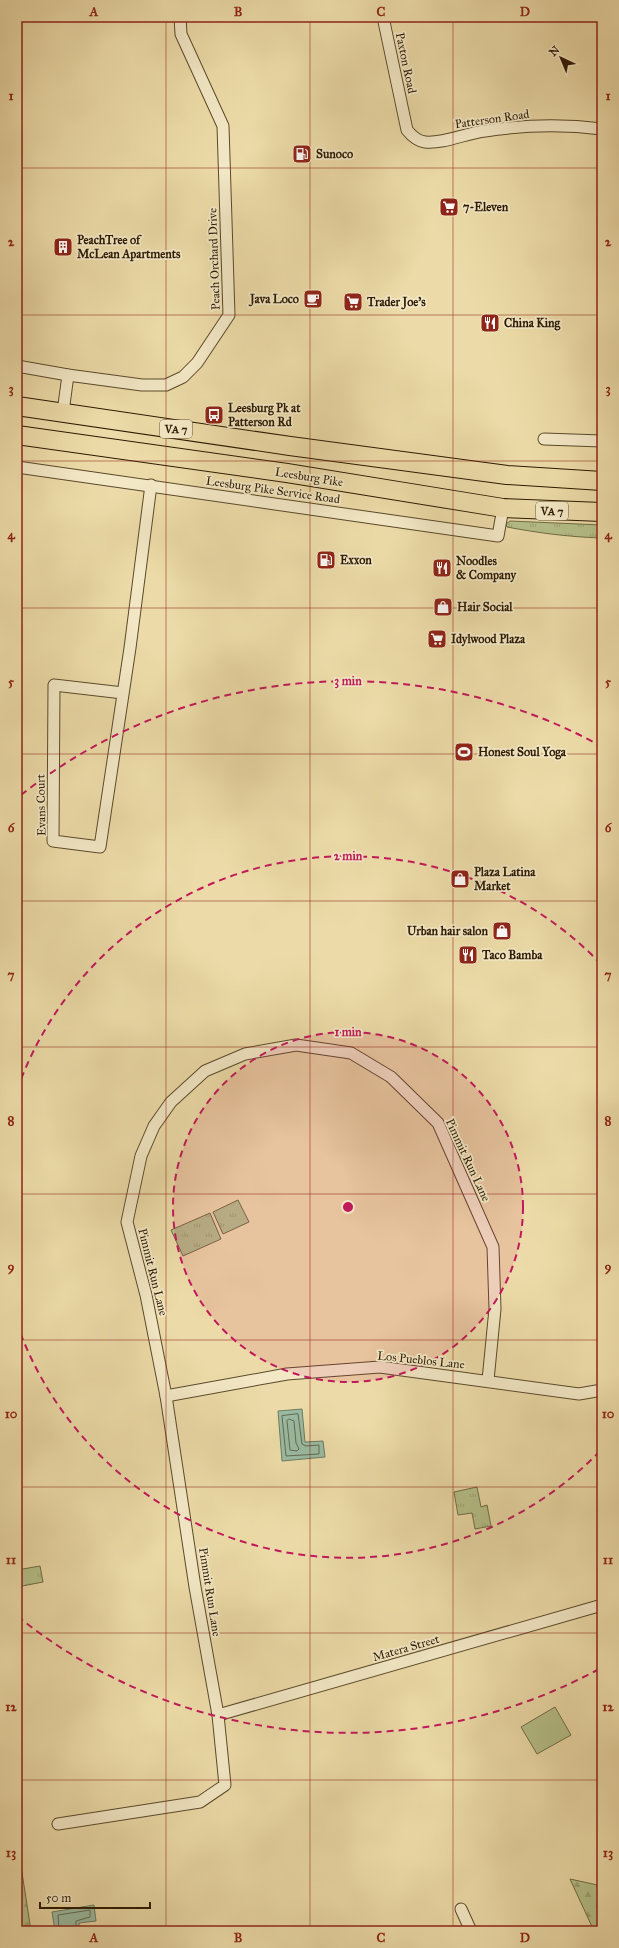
<svg xmlns="http://www.w3.org/2000/svg" width="619" height="1948" font-family="'IM FELL Great Primer',serif">
  <style>
    .grass { fill: url(#grass-tufts); stroke: #706c45 }
    .forest { fill: url(#forest-firs); stroke: #706c45 }
    .pitch { fill: #b6c089; stroke: #706c45 }
    .water { fill: #9abca3; stroke: #6e7b62 }
    .lines { fill: none; stroke-linecap: round; stroke-linejoin: round }
    .shore { stroke: #626a52; stroke-width: 1 }
    .minor-casing { stroke: #5b4a2b; stroke-width: 13 }
    .primary-casing { stroke: #2b1901; stroke-width: 20 }
    .minor { stroke: #f3e8c6; stroke-width: 11 }
    .primary { stroke: #ecdba8; stroke-width: 18 }
    .grid { fill: none; stroke: #8f2418; stroke-width: 1; stroke-opacity: 0.55 }
    .ring { fill: none; stroke: #c2185b; stroke-width: 2; stroke-dasharray: 7 5 }
    .labels { text-anchor: middle; dominant-baseline: central; stroke-width: 3.5; stroke-linejoin: round; paint-order: stroke }
    .shield { fill: #f3e8c6; stroke: #67573c; stroke-width: 1 }
    .shield-label { font-size: 11px; font-weight: bold; fill: #2b1901 }
    .street-label { font-size: 12px; fill: #2b1901; stroke: #f3e8c6 }
    .poi-label { font-size: 12px; font-weight: bold; fill: #2b1901; stroke: #f3e8c6; text-anchor: start }
    .centre { fill: #c2185b; stroke: #f3e8c6; stroke-width: 2 }
    .ring-label { font-size: 12px; text-anchor: middle; font-weight: bold; fill: #c2185b; stroke: #f3e8c6; stroke-width: 3.5; stroke-linejoin: round; paint-order: stroke }
    .neatline { fill: none; stroke: #8f2418; stroke-width: 1.5 }
    .grid-label { font-size: 13px; text-anchor: middle; font-weight: bold; fill: #8f2418 }
  </style>
  <defs>
    <pattern id="grass-tufts" width="24" height="20" patternUnits="userSpaceOnUse"><rect width="24" height="20" fill="#b6c089"/><path d="M3 7l-1-3M5 7V3M7 7l1-3M15 17l-1-3M17 17v-4M19 17l1-3" fill="none" stroke="#9da474"/></pattern>
    <pattern id="forest-firs" width="22" height="20" patternUnits="userSpaceOnUse"><rect width="22" height="20" fill="#b6c089"/><path d="M5 1l3.5 6h-7zM16 11l3.5 6h-7z" fill="#9da474"/></pattern>
  </defs>
  <rect width="100%" height="100%" fill="#ecdba8"/>
  <filter id="stains"><feTurbulence type="fractalNoise" baseFrequency=".005" numOctaves="4"/><feColorMatrix values="0 0 0 0 .2 0 0 0 0 .09 0 0 0 0 .02 0 0 0 .5 -.17"/></filter>
  <radialGradient id="worn" r=".72"><stop offset=".6" stop-color="#630" stop-opacity="0"/><stop offset="1" stop-color="#630" stop-opacity=".3"/></radialGradient>
  <g class="grass">
    <path d="M510 521 602 525V538C570 537 538 533 507 527L506 524Z"/>
    <polygon points="238,1200 249,1222 223,1234 213,1212"/>
    <polygon points="210,1213 221,1239 183,1256 171,1230"/>
    <polygon points="477,1487 481,1507 487,1505 491,1526 475,1529 472,1513 458,1515 454,1492"/>
    <polygon points="40,1566 43,1582 17,1587 17,1570"/>
  </g>
  <g class="forest">
    <polygon points="21,1866 31,1931 17,1931 17,1867"/>
    <polygon points="570,1879 602,1886 602,1931 594,1931"/>
  </g>
  <polygon class="pitch" points="555,1707 571,1735 537,1754 521,1727"/>
  <g class="water">
    <polygon points="302,1409 305,1442 323,1441 325,1457 282,1461 278,1411"/>
    <polygon points="94,1905 96,1921 79,1923 80,1931 55,1931 52,1912"/>
  </g>
  <g class="lines">
    <g class="shore">
      <polygon points="298,1414 302,1444 306,1446 319,1445 319,1454 286,1456 282,1416"/>
      <polygon points="289,1419 294,1421 296,1443 299,1449 297,1451 290,1450 287,1421"/>
      <polyline points="59,1931 58,1915 90,1910 90,1917 76,1921 76,1931"/>
    </g>
    <g class="minor-casing">
      <g id="minor">
        <path d="M383 17 407 130C411 135 417 141 425 142 444 144 466 133 485 131 524 125 563 124 602 129"/>
        <polyline points="17,366 68,375 142,385 166,385 183,377 197,363 229,315 223,126 181,34 180,17"/>
        <polyline points="63,412 68,375"/>
        <polyline points="544,439 602,441"/>
        <polyline points="17,467 498,536 503,508"/>
        <polyline points="123,693 54,685 53,841 100,847 130,648 151,485"/>
        <polyline points="166,1396 287,1374 380,1367 579,1394 602,1390"/>
        <polyline points="218,1715 602,1605"/>
        <polyline points="58,1824 200,1802 225,1785 218,1715 195,1587 166,1396 146,1295 127,1222 141,1156 154,1126 171,1102 205,1071 245,1054 296,1045 351,1053 391,1077 438,1123 493,1247 495,1309 488,1380"/>
        <polyline points="461,1909 471,1931"/>
      </g>
    </g>
    <g class="primary-casing">
      <g id="primary">
        <polyline points="17,406 290,446 507,475 602,481"/>
        <polyline points="17,435 287,473 503,508 602,512"/>
      </g>
    </g>
    <use href="#minor" class="minor"/>
    <use href="#primary" class="primary"/>
  </g>
  <path class="grid" d="M166 17V1931M310 17V1931M453 17V1931M17 168H602M17 315H602M17 461H602M17 608H602M17 754H602M17 901H602M17 1047H602M17 1194H602M17 1340H602M17 1487H602M17 1633H602M17 1780H602"/>
  <circle cx="348" cy="1207" r="175" fill="#c2185b" fill-opacity=".12"/>
  <g class="ring">
    <circle cx="348" cy="1207" r="175"/>
    <path d="M600 1451A351 351 0 0 1 17 1324M17 1090A351 351 0 0 1 600 963"/>
    <path d="M599 1669A526 526 0 0 1 21 1619M21 795A526 526 0 0 1 599 745"/>
  </g>
  <defs>
    <g id="fuel-square" transform="scale(1)"><rect x="-9" y="-9" width="18" height="18" rx="4" fill="#8f2418" stroke="#f3e8c6"/><path d="M-5.5-6h7V0h2V4h1.3V-2.5L3-4.5l.8-.8L6-3V5H2.5V1h-1V6h-7ZM-4.2-4.7v3.2H.2V-4.7Z" fill="#fff"/></g>
    <g id="supermarket-square" transform="scale(1)"><rect x="-9" y="-9" width="18" height="18" rx="4" fill="#8f2418" stroke="#f3e8c6"/><path d="M-6-5.5h2.5l.6 2H6L4.5 2H-2.5L-4.4-4H-6ZM-1.5 3.2a1.3 1.3 0 1 0 .1 0ZM3 3.2a1.3 1.3 0 1 0 .1 0Z" fill="#fff"/></g>
    <g id="building-square" transform="scale(1)"><rect x="-9" y="-9" width="18" height="18" rx="4" fill="#8f2418" stroke="#f3e8c6"/><path d="M-4-6H4V6H1V3H-1V6H-4ZM-2.5-4.3h1.7v1.8h-1.7ZM.8-4.3h1.7v1.8H.8ZM-2.5-1h1.7V.8h-1.7ZM.8-1h1.7V.8H.8Z" fill="#fff"/></g>
    <g id="cafe-square" transform="scale(1)"><rect x="-9" y="-9" width="18" height="18" rx="4" fill="#8f2418" stroke="#f3e8c6"/><path d="M-5.5-4.5H6V0H3Q3 3.5 0 3.5H-2.5Q-5.5 3.5-5.5 0ZM3-3.2v2h1.7v-2ZM-6 4.5H4V6H-6Z" fill="#fff"/></g>
    <g id="restaurant-square" transform="scale(1)"><rect x="-9" y="-9" width="18" height="18" rx="4" fill="#8f2418" stroke="#f3e8c6"/><path d="M-5-6h1v4h1v-4h1v4h1v-4h1v5L-1.5 .5V6h-2V.5L-5-1ZM5-6V6H3V1.5H1.5Q1.5-4 5-6Z" fill="#fff"/></g>
    <g id="bus-square" transform="scale(1)"><rect x="-9" y="-9" width="18" height="18" rx="4" fill="#8f2418" stroke="#f3e8c6"/><path d="M-5-6H5V4H4V6H2V4H-2V6H-4V4H-5ZM-3.5-4V0h7V-4ZM-3.5 1.2v1.5H-2V1.2ZM2 1.2v1.5H3.5V1.2Z" fill="#fff"/></g>
    <g id="shop-square" transform="scale(1)"><rect x="-9" y="-9" width="18" height="18" rx="4" fill="#8f2418" stroke="#f3e8c6"/><path d="M-5-2.5h2.3a2.7 3.5 0 0 1 5.4 0H5L5.5 6h-11ZM-1.5-2.5h3a1.5 2.3 0 0 0-3 0Z" fill="#fff"/></g>
    <g id="stadium-square" transform="scale(1)"><rect x="-9" y="-9" width="18" height="18" rx="4" fill="#8f2418" stroke="#f3e8c6"/><path d="M0-5a6.5 5 0 1 0 0 10a6.5 5 0 1 0 0-10ZM-3.5-1.8h7v3.6h-7Z" fill="#fff"/></g>
  </defs>
  <g fill-rule="evenodd">
    <use href="#fuel-square" x="302" y="154"/>
    <use href="#supermarket-square" x="449" y="207"/>
    <use href="#building-square" x="63" y="247"/>
    <use href="#cafe-square" x="313" y="299"/>
    <use href="#supermarket-square" x="353" y="302"/>
    <use href="#restaurant-square" x="490" y="323"/>
    <use href="#bus-square" x="214" y="415"/>
    <use href="#fuel-square" x="326" y="560"/>
    <use href="#restaurant-square" x="442" y="568"/>
    <use href="#shop-square" x="443" y="607"/>
    <use href="#supermarket-square" x="437" y="639"/>
    <use href="#stadium-square" x="464" y="752"/>
    <use href="#shop-square" x="460" y="879"/>
    <use href="#shop-square" x="502" y="931"/>
    <use href="#restaurant-square" x="468" y="955"/>
  </g>
  <g class="labels">
    <g class="shield">
      <rect x="160" y="420" width="32" height="18" rx="3"/>
      <rect x="536" y="502" width="32" height="18" rx="3"/>
    </g>
    <g class="shield-label">
      <text x="176" y="429">VA 7</text>
      <text x="552" y="511">VA 7</text>
    </g>
    <g class="street-label">
      <text transform="translate(406 63) rotate(78)">Paxton Road</text>
      <text transform="translate(492 119) rotate(-8)">Patterson Road</text>
      <text transform="translate(214 259) rotate(-92)">Peach Orchard Drive</text>
      <text transform="translate(309 477) rotate(9)">Leesburg Pike</text>
      <text transform="translate(273 490) rotate(8)">Leesburg Pike Service Road</text>
      <text transform="translate(41 805) rotate(-91)">Evans Court</text>
      <text transform="translate(468 1160) rotate(65)">Pimmit Run Lane</text>
      <text transform="translate(153 1272) rotate(76)">Pimmit Run Lane</text>
      <text transform="translate(421 1360) rotate(6)">Los Pueblos Lane</text>
      <text transform="translate(210 1592) rotate(81)">Pimmit Run Lane</text>
      <text transform="translate(406 1648) rotate(-16)">Matera Street</text>
    </g>
    <g class="poi-label">
      <text x="316" y="154">Sunoco</text>
      <text x="463" y="207">7-Eleven</text>
      <text x="77" y="240">PeachTree of<tspan x="77" dy="14">McLean Apartments</tspan></text>
      <text x="299" y="299" text-anchor="end">Java Loco</text>
      <text x="367" y="302">Trader Joe's</text>
      <text x="504" y="323">China King</text>
      <text x="228" y="408">Leesburg Pk at<tspan x="228" dy="14">Patterson Rd</tspan></text>
      <text x="340" y="560">Exxon</text>
      <text x="456" y="561">Noodles<tspan x="456" dy="14">&amp; Company</tspan></text>
      <text x="457" y="607">Hair Social</text>
      <text x="451" y="639">Idylwood Plaza</text>
      <text x="478" y="752">Honest Soul Yoga</text>
      <text x="474" y="872">Plaza Latina<tspan x="474" dy="14">Market</tspan></text>
      <text x="488" y="931" text-anchor="end">Urban hair salon</text>
      <text x="482" y="955">Taco Bamba</text>
    </g>
  </g>
  <circle cx="348" cy="1207" r="6" class="centre"/>
  <g class="ring-label">
    <text x="348" y="685">3 min</text>
    <text x="348" y="860">2 min</text>
    <text x="348" y="1036">1 min</text>
  </g>
  <rect width="619" height="1948" fill="none" stroke="#ecdba8" stroke-width="44"/>
  <g transform="translate(561 58) rotate(316)" stroke="#f3e8c6" stroke-width="3" paint-order="stroke">
  <path d="M0-3L7 15L0 10L-7 15Z" fill="#2b1901"/>
  <text y="-6" font-size="11" font-weight="bold" text-anchor="middle" fill="#2b1901">N</text>
  </g>
  <path d="M40 1902v6h110v-6" fill="none" stroke="#2b1901" stroke-width="2"/>
  <text x="46" y="1902" font-size="12" fill="#2b1901" stroke="#f3e8c6" stroke-width="3" paint-order="stroke">50 m</text>
  <rect x="22" y="22" width="575" height="1904" class="neatline"/>
  <g class="grid-label">
    <text x="94" y="16">A</text>
    <text x="238" y="16">B</text>
    <text x="381" y="16">C</text>
    <text x="525" y="16">D</text>
    <text x="11" y="100">1</text>
    <text x="608" y="100">1</text>
    <text x="11" y="246">2</text>
    <text x="608" y="246">2</text>
    <text x="11" y="393">3</text>
    <text x="608" y="393">3</text>
    <text x="11" y="539">4</text>
    <text x="608" y="539">4</text>
    <text x="11" y="686">5</text>
    <text x="608" y="686">5</text>
    <text x="11" y="832">6</text>
    <text x="608" y="832">6</text>
    <text x="11" y="979">7</text>
    <text x="608" y="979">7</text>
    <text x="11" y="1125">8</text>
    <text x="608" y="1125">8</text>
    <text x="11" y="1271">9</text>
    <text x="608" y="1271">9</text>
    <text x="11" y="1418">10</text>
    <text x="608" y="1418">10</text>
    <text x="11" y="1564">11</text>
    <text x="608" y="1564">11</text>
    <text x="11" y="1711">12</text>
    <text x="608" y="1711">12</text>
    <text x="11" y="1857">13</text>
    <text x="608" y="1857">13</text>
    <text x="94" y="1942">A</text>
    <text x="238" y="1942">B</text>
    <text x="381" y="1942">C</text>
    <text x="525" y="1942">D</text>
  </g>
  <rect width="100%" height="100%" filter="url(#stains)"/>
  <rect width="100%" height="100%" fill="url(#worn)"/>
</svg>
